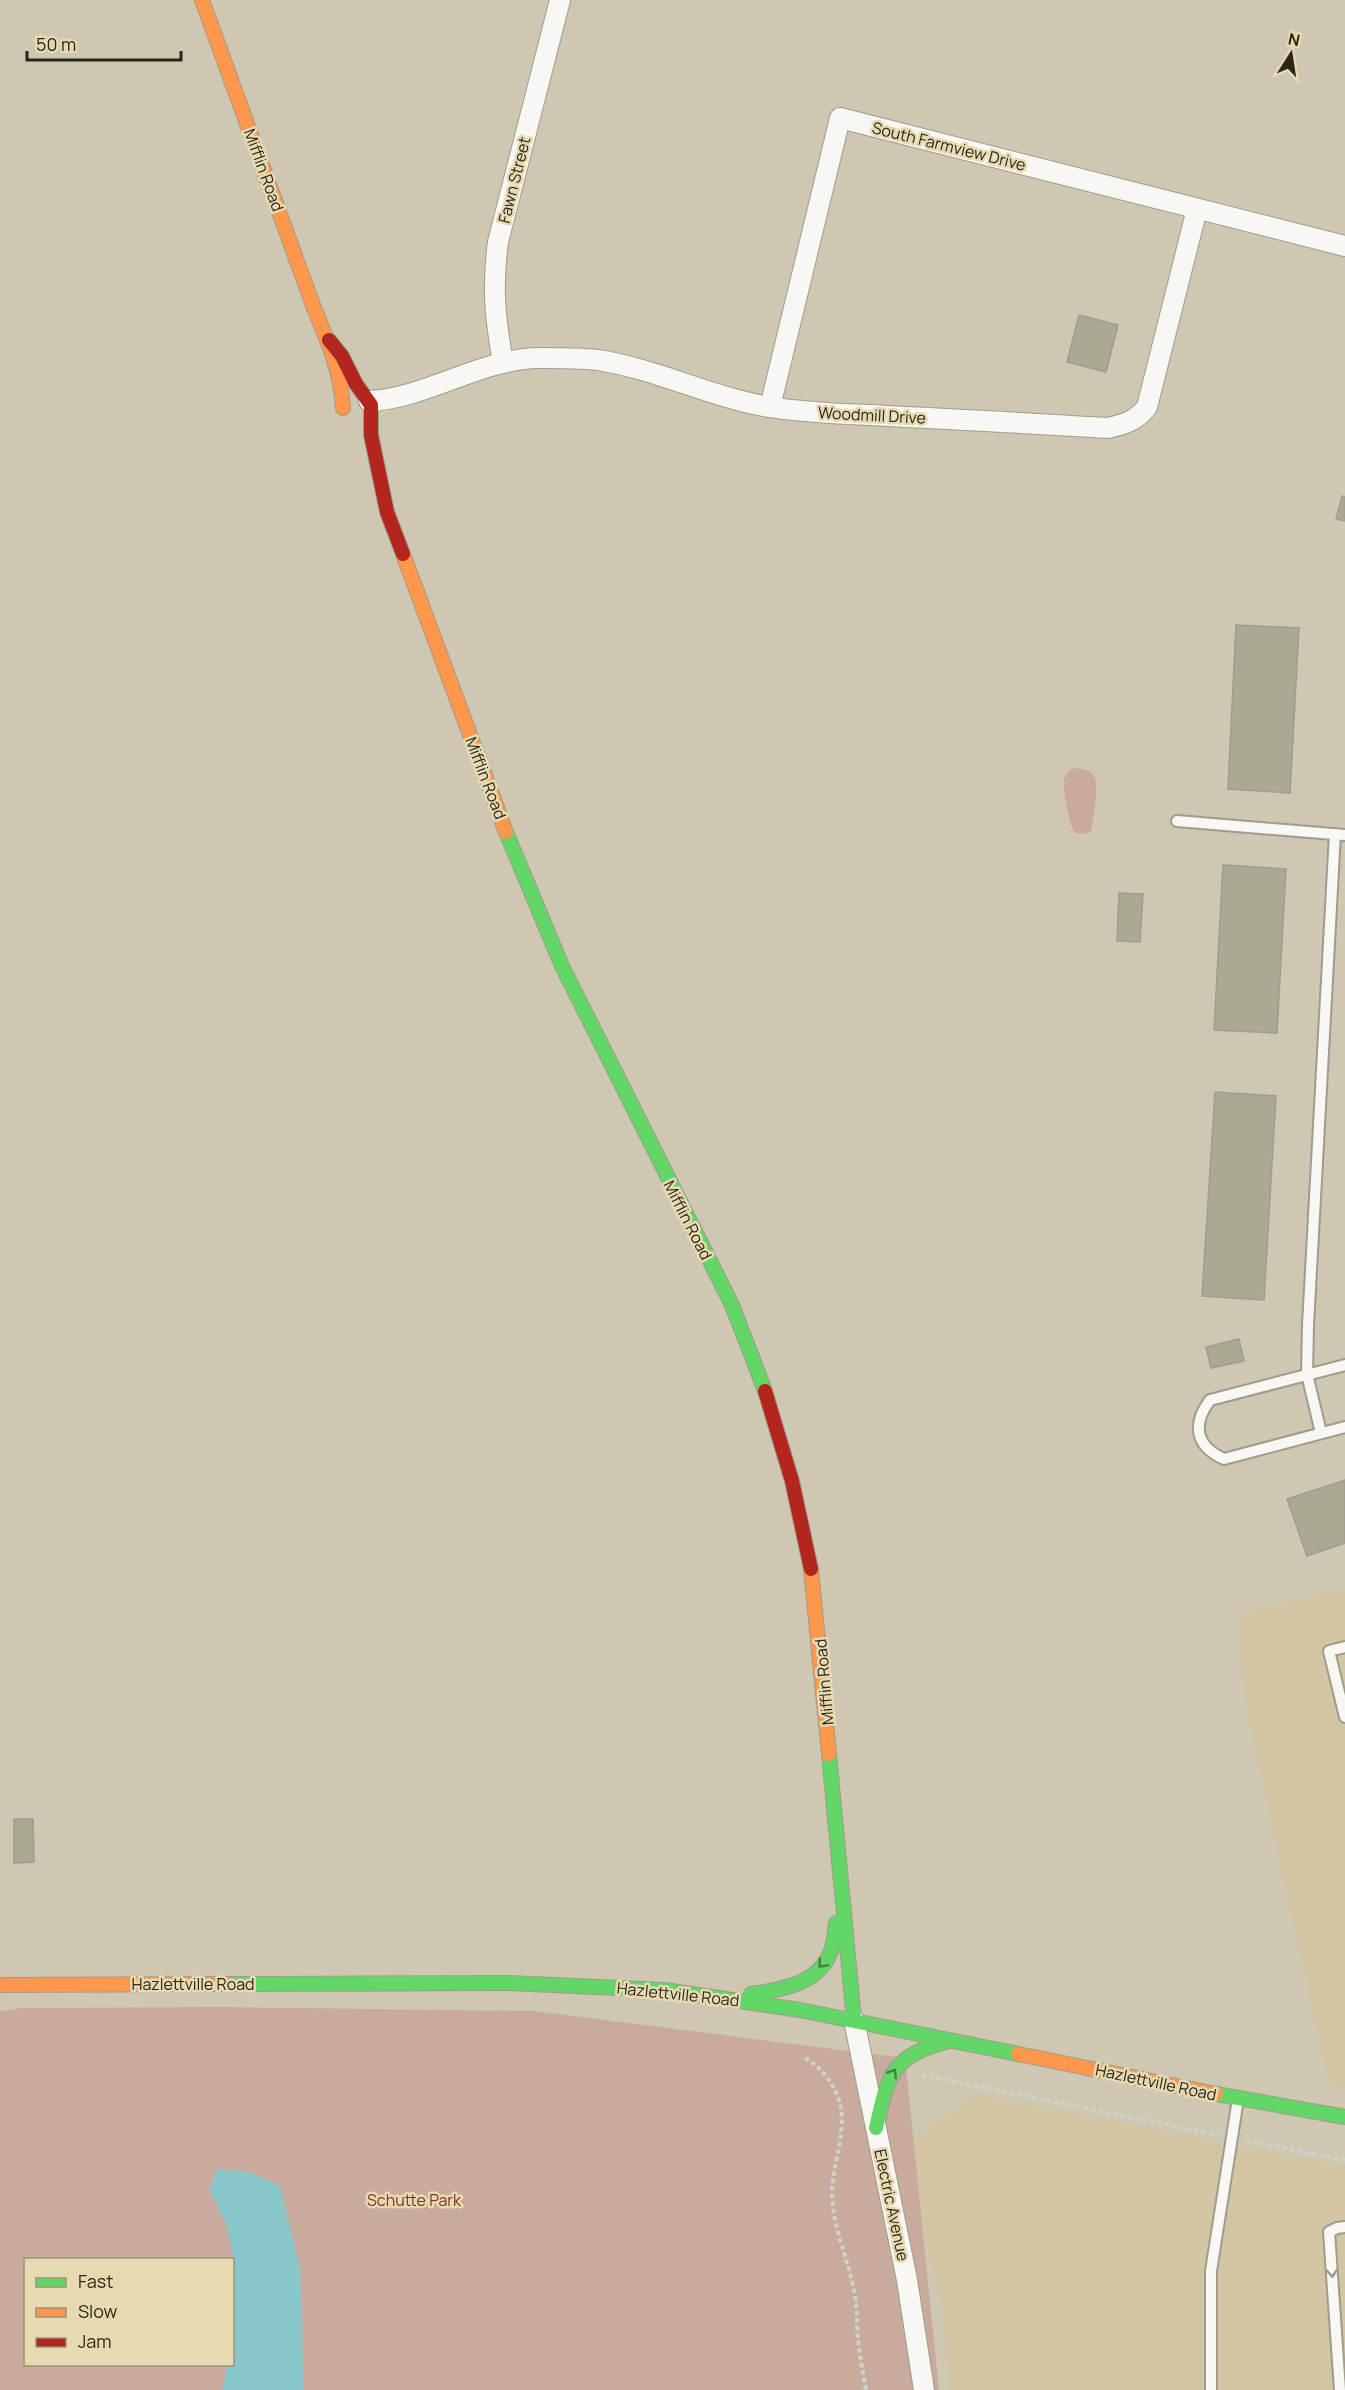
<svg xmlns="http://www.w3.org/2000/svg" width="1345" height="2390" font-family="Manrope,sans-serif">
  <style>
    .built { fill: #d1c5a3 }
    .green { fill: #c8ab9c; fill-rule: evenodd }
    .water { fill: #89c7cd }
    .building { fill: #aba992; stroke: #a09d8d; stroke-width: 1.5 }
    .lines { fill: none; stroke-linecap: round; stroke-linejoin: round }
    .lane-casing { stroke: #a09b8a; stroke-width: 14 }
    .street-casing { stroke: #a09b8a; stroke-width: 22 }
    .fast-casing { stroke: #a09b8a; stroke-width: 16 }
    .slow-casing { stroke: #a09b8a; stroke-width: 16 }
    .jam-casing { stroke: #a09b8a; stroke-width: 16 }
    .path { stroke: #d3d0ca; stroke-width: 4; stroke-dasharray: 4.5 3; stroke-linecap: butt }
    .lane { stroke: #f8f7f3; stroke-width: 10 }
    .street { stroke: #f8f7f3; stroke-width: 20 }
    .fast { stroke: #63d668; stroke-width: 14 }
    .slow { stroke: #ff974d; stroke-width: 14 }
    .jam { stroke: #b3261e; stroke-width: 14 }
    .oneway { stroke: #477e40 }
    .oneway2 { stroke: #9c9990 }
    .labels { text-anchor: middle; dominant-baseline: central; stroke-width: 5; stroke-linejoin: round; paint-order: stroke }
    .street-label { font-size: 16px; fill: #2b2617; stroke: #e7dab3 }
    .park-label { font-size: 16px; fill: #842f1f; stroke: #e7dab3 }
  </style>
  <rect width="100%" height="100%" fill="#cec7b2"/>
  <g class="built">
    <polygon points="1345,1588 1345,2088 1329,2086 1246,1709 1237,1613"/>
    <polygon points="976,2094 1345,2166 1345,2390 949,2390 943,2309 902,2146"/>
  </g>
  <g class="green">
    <path d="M1073 768C1079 769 1087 769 1092 773 1101 781 1093 819 1091 831L1084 834 1075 833C1070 828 1062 788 1064 780 1065 774 1069 771 1073 768Z"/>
    <path d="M223 2007 534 2011 905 2058 939 2390H0V2011L22 2008ZM26 2260H232V2364H26Z"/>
  </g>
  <polygon class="water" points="217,2169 249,2172 280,2186 300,2268 304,2390 223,2390 227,2365 232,2364 233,2257 226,2222 209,2190"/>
  <g class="building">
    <polygon points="1079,315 1118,325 1106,372 1067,362"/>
    <polygon points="1342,496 1345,497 1345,521 1336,519"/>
    <polygon points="1236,625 1299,628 1290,793 1228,789"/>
    <polygon points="1223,865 1286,869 1277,1033 1214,1030"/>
    <polygon points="1119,893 1143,894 1140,942 1117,941"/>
    <polygon points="1215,1092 1276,1096 1264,1300 1202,1296"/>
    <polygon points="1239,1339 1244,1361 1211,1368 1206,1347"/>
    <polygon points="1345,1480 1345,1543 1307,1556 1287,1499"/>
    <polygon points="14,1819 33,1819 34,1862 14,1863"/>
  </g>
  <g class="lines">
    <g class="lane-casing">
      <g id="lane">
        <polyline points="1177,821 1345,835"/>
        <path d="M1345 1365 1210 1400C1192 1424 1195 1446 1224 1459L1345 1427"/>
        <polyline points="1321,1433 1307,1374 1308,1325 1335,834"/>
        <polyline points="1345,1647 1329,1651 1345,1717"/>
        <polyline points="1211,2390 1211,2271 1238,2099"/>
        <polyline points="1340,2390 1329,2232 1337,2228 1345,2227"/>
      </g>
    </g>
    <g class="street-casing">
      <g id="street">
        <path d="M503 363C495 317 492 288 498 242L560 0"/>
        <path d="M369 401C428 398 479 359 539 358 558 358 579 358 598 360 656 369 710 397 769 407 813 414 859 414 905 417 973 420 1041 424 1108 428 1125 424 1136 421 1147 407L1197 209"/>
        <polyline points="770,407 840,118 1345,246"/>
        <polyline points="854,2020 907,2280 924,2390"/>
      </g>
    </g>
    <g class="fast-casing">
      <g id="fast">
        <polyline points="506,832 562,966 732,1305 765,1391"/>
        <polyline points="829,1754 854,2020"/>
        <polyline points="229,1984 509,1983 664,1990 800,2010 1018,2054"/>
        <path d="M751 1994C781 1990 819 1984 831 1951 834 1942 835 1932 836 1923"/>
        <polyline points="1216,2094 1345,2117"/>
        <path d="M876 2128C888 2074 892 2055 950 2041"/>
      </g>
    </g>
    <g class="slow-casing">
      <g id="slow">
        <path d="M202 0 314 308C328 341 341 372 343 408"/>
        <polyline points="403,554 506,832"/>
        <polyline points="811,1569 829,1754"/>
        <polyline points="0,1985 229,1984"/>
        <polyline points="1018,2054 1216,2094"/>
      </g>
    </g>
    <g class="jam-casing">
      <g id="jam">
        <polyline points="329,340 342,356 356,384 371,405 371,435 387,512 403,554"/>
        <polyline points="765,1391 792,1481 811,1569"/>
      </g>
    </g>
    <g class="path">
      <path d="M805 2058C821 2067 833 2082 839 2100 848 2131 833 2160 832 2191 832 2226 847 2256 854 2290 857 2306 857 2323 858 2340 860 2357 863 2373 866 2390"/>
      <polyline points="922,2075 1218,2135"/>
      <polyline points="1246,2141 1345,2160"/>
    </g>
    <use href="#lane" class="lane"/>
    <use href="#street" class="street"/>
    <use href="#fast" class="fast"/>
    <use href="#slow" class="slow"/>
    <use href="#jam" class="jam"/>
  </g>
  <defs><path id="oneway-chevron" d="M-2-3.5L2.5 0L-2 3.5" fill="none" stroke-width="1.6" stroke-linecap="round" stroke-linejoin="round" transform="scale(1.5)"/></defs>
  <g class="oneway">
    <use href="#oneway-chevron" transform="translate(822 1964) rotate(130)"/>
    <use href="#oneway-chevron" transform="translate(893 2073) rotate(-57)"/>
  </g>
  <use class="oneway2" href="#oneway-chevron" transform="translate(1332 2273) rotate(86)"/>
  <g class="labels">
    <g class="street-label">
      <text transform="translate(949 146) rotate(14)">South Farmview Drive</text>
      <text transform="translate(264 170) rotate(70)">Mifflin Road</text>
      <text transform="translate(514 180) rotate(-76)">Fawn Street</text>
      <text transform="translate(872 415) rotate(3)">Woodmill Drive</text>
      <text transform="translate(486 778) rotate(69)">Mifflin Road</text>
      <text transform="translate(688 1220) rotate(63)">Mifflin Road</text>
      <text transform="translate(824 1682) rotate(-95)">Mifflin Road</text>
      <text x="193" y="1984">Hazlettville Road</text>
      <text transform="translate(678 1994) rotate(6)">Hazlettville Road</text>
      <text transform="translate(1156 2082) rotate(12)">Hazlettville Road</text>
      <text transform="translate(892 2205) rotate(78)">Electric Avenue</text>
    </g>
    <g class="park-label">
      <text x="414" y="2200">Schutte Park</text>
    </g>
  </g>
  <rect x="24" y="2258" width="210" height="108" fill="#e7dab3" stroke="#9c9275" stroke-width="1.5"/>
  <rect x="36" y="2278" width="30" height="9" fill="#63d668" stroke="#9c9275" stroke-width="1.5"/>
  <text x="78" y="2288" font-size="18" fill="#2b2617">Fast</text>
  <rect x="36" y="2308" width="30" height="9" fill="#ff974d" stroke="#9c9275" stroke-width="1.5"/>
  <text x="78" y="2318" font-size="18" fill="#2b2617">Slow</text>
  <rect x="36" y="2338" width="30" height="9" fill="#b3261e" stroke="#9c9275" stroke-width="1.5"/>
  <text x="78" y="2348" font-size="18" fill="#2b2617">Jam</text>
  <g transform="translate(1291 54) rotate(12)" stroke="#e7dab3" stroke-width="4.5" paint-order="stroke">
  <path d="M0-4.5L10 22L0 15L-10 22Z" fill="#2b2617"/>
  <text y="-9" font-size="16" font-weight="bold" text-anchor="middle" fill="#2b2617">N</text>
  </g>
  <path d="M27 51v9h154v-9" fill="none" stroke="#2b2617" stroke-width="3"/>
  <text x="36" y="51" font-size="18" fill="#2b2617" stroke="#e7dab3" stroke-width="4.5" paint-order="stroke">50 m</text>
</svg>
